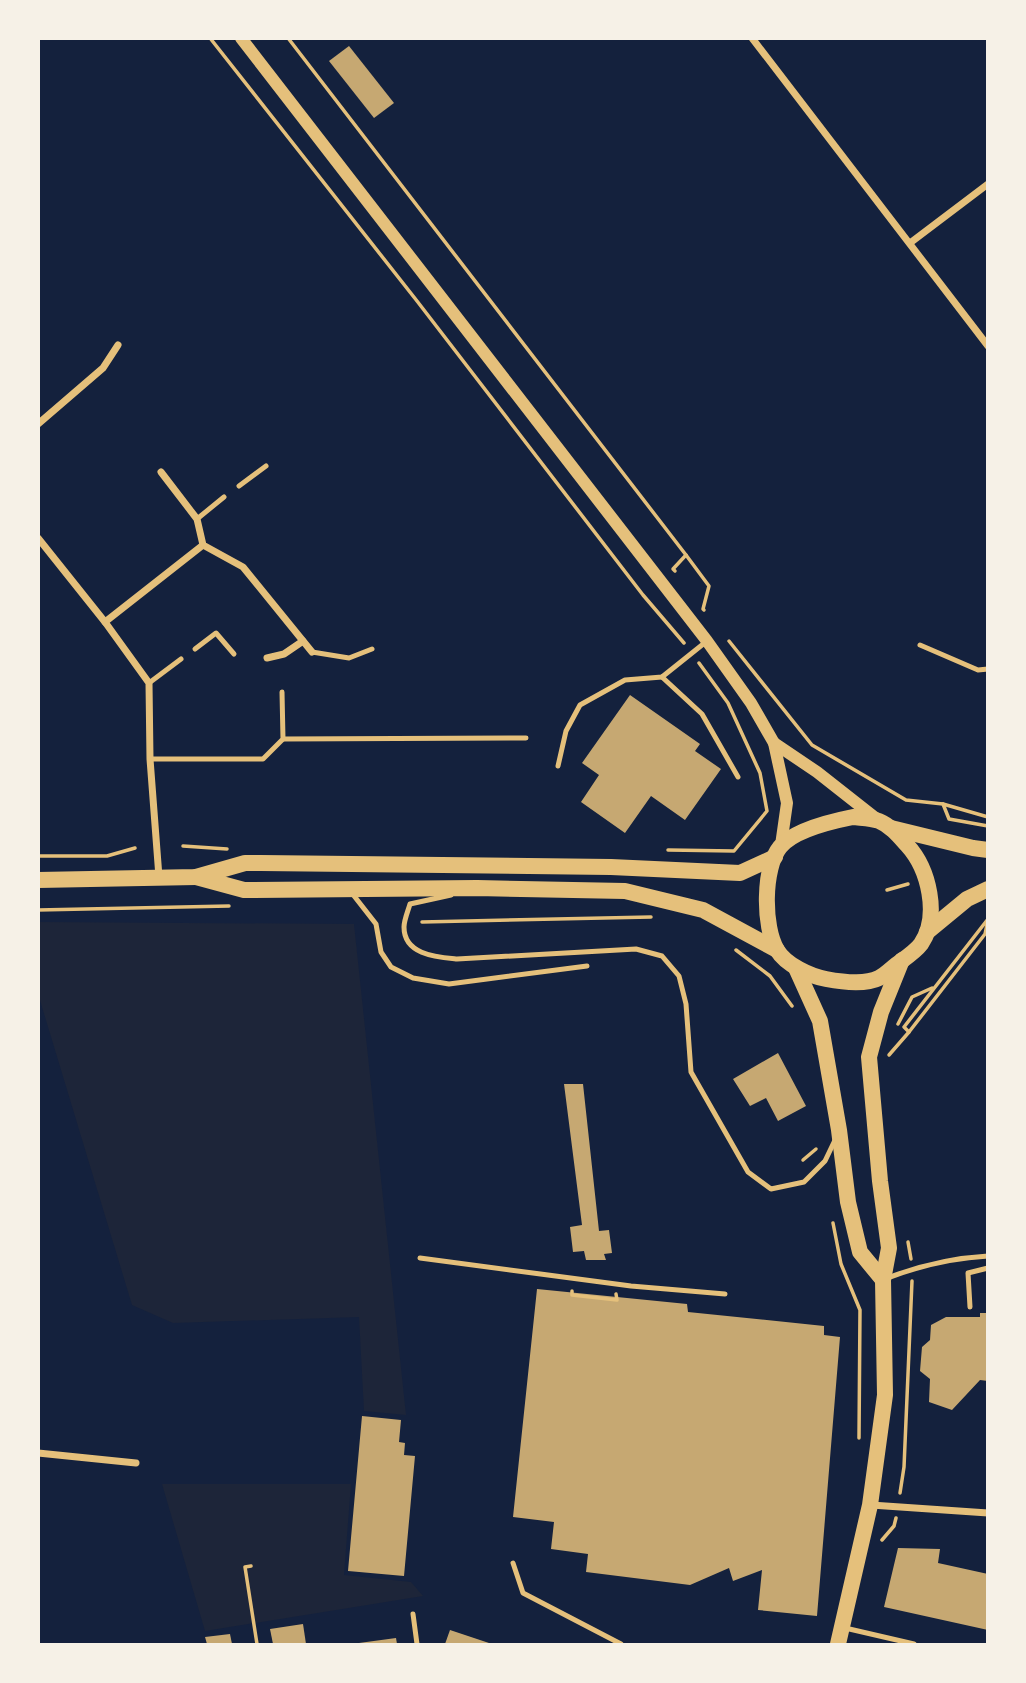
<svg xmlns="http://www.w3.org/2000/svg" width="1026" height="1683" font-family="'PT Serif',serif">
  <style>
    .green { fill: #1d2539 }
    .building { fill: #c6a872 }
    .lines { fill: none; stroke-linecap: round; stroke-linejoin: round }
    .path { stroke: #e5c07b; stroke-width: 3.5 }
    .service { stroke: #e5c07b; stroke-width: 5 }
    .minor { stroke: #e5c07b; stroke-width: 7 }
    .tertiary { stroke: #e5c07b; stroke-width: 12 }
    .primary { stroke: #e5c07b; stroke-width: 16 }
  </style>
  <rect width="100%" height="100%" fill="#14213d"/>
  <g class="green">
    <polygon points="39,922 354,924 406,1415 364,1411 359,1317 173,1323 132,1305 39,997"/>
    <polygon points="162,1484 351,1484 344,1575 411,1582 423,1596 205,1631"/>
  </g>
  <g class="building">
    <polygon points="349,46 394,103 374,118 329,61"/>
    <polygon points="630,695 700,744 695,751 721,769 685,820 651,796 625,833 581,802 599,775 582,763"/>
    <polygon points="778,1053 806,1106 778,1121 766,1098 750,1106 733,1079"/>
    <polygon points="564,1084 583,1084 599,1231 609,1230 612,1253 604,1254 606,1260 586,1260 584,1251 573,1252 570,1227 582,1225"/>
    <polygon points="537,1289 687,1304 688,1312 824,1326 824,1335 840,1337 817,1616 758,1610 762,1570 733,1581 729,1568 690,1585 586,1572 588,1554 551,1549 554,1522 513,1517"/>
    <polygon points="980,1313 988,1313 988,1381 980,1380 952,1410 929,1402 930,1379 920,1371 922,1347 930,1340 931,1325 946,1317 980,1317"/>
    <polygon points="362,1416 401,1420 399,1442 405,1443 404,1455 415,1456 404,1576 348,1571"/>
    <polygon points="898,1548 940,1549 938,1563 988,1574 988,1630 884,1607"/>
    <polygon points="303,1624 306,1644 273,1644 270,1629"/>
    <polygon points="450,1630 492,1644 445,1644"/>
    <polygon points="230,1634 232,1644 207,1644 205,1637"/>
    <polygon points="396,1638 397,1644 359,1644 359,1643"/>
  </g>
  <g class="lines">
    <g class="path">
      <polyline points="210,38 417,301 643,595 684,643"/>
      <polyline points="288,38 686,555"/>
      <polyline points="675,571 673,569 686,555 709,586 703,609 704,610"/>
      <polyline points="729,641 812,745 906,800 943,804 949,819 988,826"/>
      <polyline points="943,804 988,817"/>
      <polyline points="183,846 227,849"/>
      <polyline points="668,850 734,851 767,811 760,773 728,703 699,663"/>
      <polyline points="38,856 107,856 135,848"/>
      <polyline points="887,890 908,884"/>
      <polyline points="38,910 229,906"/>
      <polyline points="988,919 904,1027 909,1032 985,934 988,920"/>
      <polyline points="422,922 651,917"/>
      <polyline points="736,950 770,976 792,1006"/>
      <polyline points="898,1024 912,997 932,988"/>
      <polyline points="889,1055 909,1032"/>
      <polyline points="803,1160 816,1149"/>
      <polyline points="833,1223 841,1264 860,1310 859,1438"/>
      <polyline points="908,1242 911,1259"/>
      <polyline points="572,1291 572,1295 617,1300 616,1294"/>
      <polyline points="900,1493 904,1467 912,1281"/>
      <polyline points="882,1540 894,1526 896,1518"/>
      <polyline points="251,1566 245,1567 257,1644"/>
    </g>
    <g class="service">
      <polyline points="239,486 266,466"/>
      <polyline points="197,519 224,497"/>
      <polyline points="920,645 978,670 988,669"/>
      <polyline points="195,649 216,633 234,654"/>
      <polyline points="312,652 349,658 372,649"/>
      <polyline points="662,677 702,714 738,777"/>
      <polyline points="149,683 181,659"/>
      <polyline points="283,739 526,738"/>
      <polyline points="150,759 263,759 283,739 282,692"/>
      <polyline points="558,766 566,731 580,705 625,680 662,677 707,641"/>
      <polyline points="351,892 376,924 381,952 391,967 413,978 449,984 587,966"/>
      <path d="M451 895 410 904C408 911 404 920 404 927 404 955 437 957 457 959L636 949 662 956 679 976 686 1004 691 1072 748 1172 771 1189 804 1182 825 1161 836 1138"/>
      <polyline points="420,1258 631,1286 725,1294"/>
      <path d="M885 1279C918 1266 953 1258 988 1256"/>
      <polyline points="970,1307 968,1273 988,1268"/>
      <polyline points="513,1563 523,1593 621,1644"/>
      <polyline points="413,1614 417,1644"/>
      <polyline points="845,1628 914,1644"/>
    </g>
    <g class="minor">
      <polyline points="752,38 988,346"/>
      <polyline points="910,243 988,184"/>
      <polyline points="38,424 103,368 118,345"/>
      <polyline points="161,472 197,519 203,545 243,567 312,652"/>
      <polyline points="38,538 105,622 149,683 150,759 159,877"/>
      <polyline points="105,622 203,545"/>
      <polyline points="267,658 284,654 303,641"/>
      <polyline points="38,1453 136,1463"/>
      <polyline points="871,1505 988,1513"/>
    </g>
    <g class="tertiary">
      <polyline points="241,38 707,641 751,703 774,743 787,803 781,845"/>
      <polyline points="774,743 817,772 878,820"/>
    </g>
    <g class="primary">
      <path d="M853 817C861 818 872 818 879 821 891 826 899 836 907 845 929 869 940 916 921 944 915 952 904 959 896 965 891 969 885 975 879 978 865 985 842 982 826 979 810 976 786 965 777 950 763 927 763 868 780 847 794 830 833 821 853 817Z"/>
      <polyline points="891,828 973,848 988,850"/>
      <polyline points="196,877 244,890 477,888 625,891 703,910 777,950"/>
      <polyline points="38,880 196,877 245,863 261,863 611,867 740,873 775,857"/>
      <polyline points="927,932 967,899 988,889"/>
      <polyline points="796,968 820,1021 839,1130 848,1202 860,1252 883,1280"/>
      <polyline points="838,1644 870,1505 885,1395 883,1280 889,1248 880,1181 869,1057 881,1012 902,960"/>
    </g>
  </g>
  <rect width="1026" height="1683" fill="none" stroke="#f6f1e7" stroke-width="80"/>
</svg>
